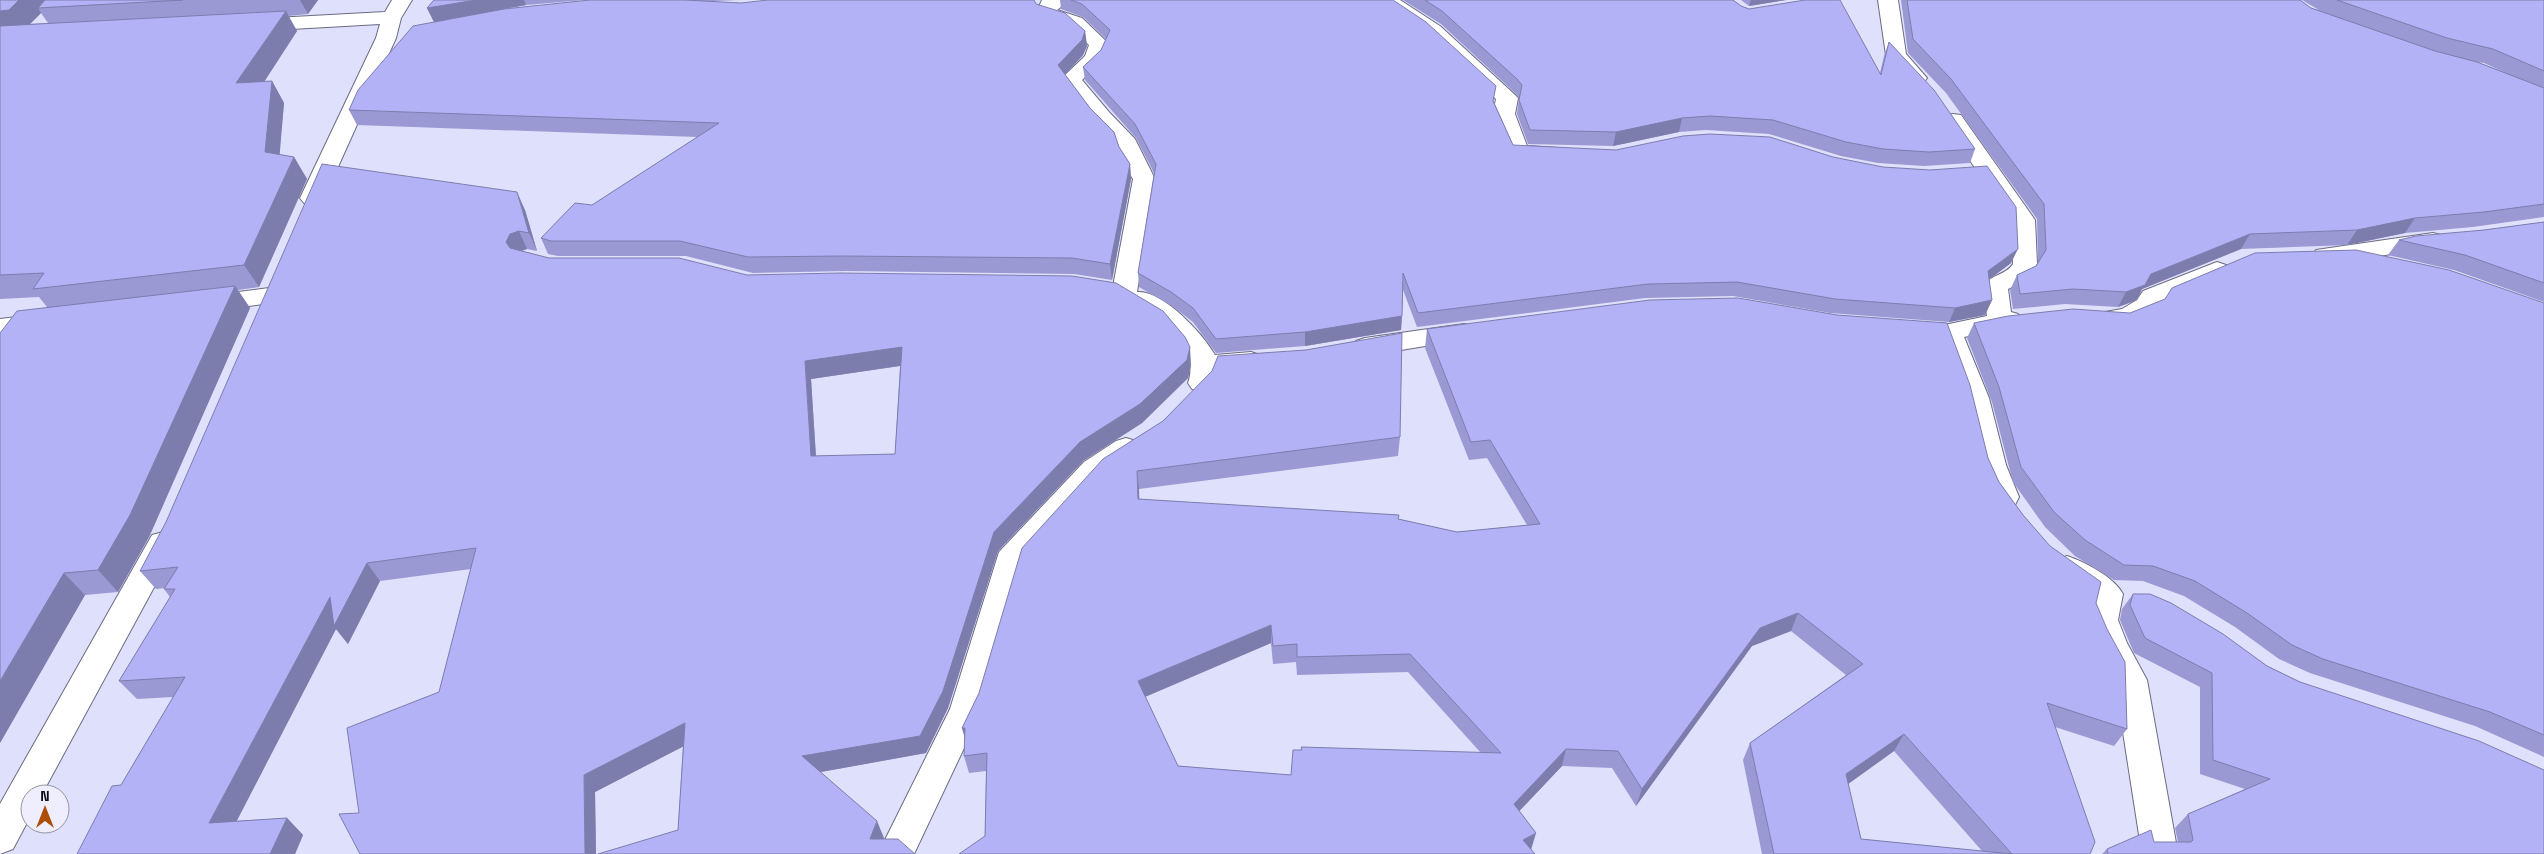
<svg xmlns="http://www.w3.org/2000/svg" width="2544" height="854" font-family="'Space Grotesk',sans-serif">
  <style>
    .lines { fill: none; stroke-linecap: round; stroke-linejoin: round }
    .street-casing { stroke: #6b6b83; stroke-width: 2 }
    .street { fill: #fff; fill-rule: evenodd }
    .wall { fill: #9a99d4; fill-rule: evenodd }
    .shaded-wall { fill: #7d7dad }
    .building { fill: #b3b2f7; stroke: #7d7dad; fill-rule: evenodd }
  </style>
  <rect width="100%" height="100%" fill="#dfe0fb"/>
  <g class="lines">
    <g class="street-casing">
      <g id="street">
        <polygon points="392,0 412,0 401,18 396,38 324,198 320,203 312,205 304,203 300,198 376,38 380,24 256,31 249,29 246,25 249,21 256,19 385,12"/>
        <path d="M1042 0H1070L1057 10 1082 18 1109 44 1101 62 1082 80 1109 112 1135 139 1155 179 1137 292C1163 290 1203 334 1215 355L1251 352 1260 355 1264 361 1260 367 1217 373 1210 389 1201 392 1192 389 1188 383C1199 352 1171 332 1148 315 1140 310 1132 307 1127 299L1115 298 1112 292 1133 179 1122 161 1117 146 1093 122 1061 79 1085 56 1089 45 1068 26 1039 17 1036 13Z"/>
        <polygon points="1377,0 1400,0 1440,26 1514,94 1518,98 1515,114 1527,146 1558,148 1561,153 1558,158 1550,160 1511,157 1493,114 1496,99 1426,34"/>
        <polygon points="1878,0 1898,0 1906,54 1927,78 1924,82 1917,84 1910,82 1886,55"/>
        <path d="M1953 114 1961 115 2035 220 2037 264 2028 279 2008 289 2011 312 2018 314 2022 320 2018 326 1964 337 1989 398 2006 465 2019 497 2015 505 2005 508 1995 505 1981 476 1965 408 1940 340 1904 337 1900 331 1904 325 1913 323 1949 324 1987 316 1983 286C1990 275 2006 275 2013 264L2011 220 1942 120 1945 115Z"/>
        <polygon points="2433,233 2441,235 2445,240 2441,245 2352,261 2325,263 2316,260 2313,255 2316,250"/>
        <path d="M2217 262 2226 265 2229 270 2226 275 2161 303C2149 321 2126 329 2105 324L2101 318 2105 312 2122 309 2137 300 2143 291Z"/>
        <polygon points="269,288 278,290 281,296 278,302 206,312 197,310 193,304 197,298 206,296"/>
        <polygon points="42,314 51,316 55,322 51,328 0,335 0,319"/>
        <polygon points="1464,324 1473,326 1477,332 1473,338 1365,356 1356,353 1352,347 1356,341 1365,338"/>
        <polygon points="1126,438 1136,441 1140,448 1136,455 1104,476 1024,565 982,710 914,854 878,854 950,709 999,552 1084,462 1116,441"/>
        <polygon points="163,532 174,535 178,543 42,794 30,794 30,817 13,849 0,854 0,804 152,535"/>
        <path d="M2067 556C2085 562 2114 577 2123 594L2118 620 2127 643 2147 680 2178 854H2142L2115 681 2096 646 2086 620 2091 599 2056 576 2052 568 2056 560Z"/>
      </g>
    </g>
    <use href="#street" class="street"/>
  </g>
  <g class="wall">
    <path d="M0 0H318L308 14 288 16 297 31 264 82 272 81 284 103 279 155 294 157 307 179 259 287 238 290 250 308 149 537 118 592 85 595 0 743 47 307 39 297 0 299ZM41 13 48 23 30 24Z"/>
    <polygon points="434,0 584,0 526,5 434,22 427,8"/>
    <polygon points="590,0 739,0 714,1 697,1 741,3 1036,4 1085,31 1087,46 1083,55 1065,75 1119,147 1130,164 1131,179 1112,280 1074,274 846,271 753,273 686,256 558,256 548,254 541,238 697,137 357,125 349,110"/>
    <polygon points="1060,0 1393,0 1494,102 1513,145 2011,263 1989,279 1992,300 1985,315 1949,322 1830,313 1733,296 1645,298 1417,327 1403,290 1401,330 1305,346 1216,353 1193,322 1172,306 1139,287 1138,273 1154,173 1136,138 1085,80 1083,67 1101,50 1106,39 1083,17 1061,9"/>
    <polygon points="1403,0 1733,0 1741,6 1880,73 1884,56 1889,42 1975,149 1970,163 1924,166 1878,163 1841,156 1769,134 1706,130 1679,132 1613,146 1528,144 1517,114 1519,98 1515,93 1441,24"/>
    <polygon points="1741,0 1786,0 1749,6"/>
    <path d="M1901 0H2300L2311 8 2319 10 2302 0H2544V217L2473 227 2405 233 2347 245 2241 249 2142 289 2137 300 2118 307 2065 304 2013 309 2010 290 2017 275 2036 266 2038 262 2037 219 1946 93 1908 53ZM2477 62 2484 63 2504 72Z"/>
    <path d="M525 210 537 251 527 249 522 251 549 258 747 275 1191 365 1188 378 1142 423 1083 461 998 551 948 708 926 753 820 772 884 838 678 830 683 746 595 792 596 854H360L359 813 439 692 471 569 380 581 348 644 336 629 236 821 287 818 303 835 295 854H77L121 785 173 697 137 699 119 681 170 597 164 589 165 588 156 589 140 571ZM900 366 895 454 816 456 811 379Z"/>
    <polygon points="2544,222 2544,302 2454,270 2388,255 2399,240 2484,230"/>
    <polygon points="2544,303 2544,757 2475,726 2310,673 2279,659 2235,627 2184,596 2143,581 2114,580 2075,556 2045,527 2013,482 1992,402 1967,338 1974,323 2130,313"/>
    <path d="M1427 329 1988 458 1999 482 2023 515 2096 603 2127 729 2114 746 2055 727 2090 854H1762L1743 760 1750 743 1846 675 1791 631 1752 646 1636 806 1612 768 1562 766 1519 811 1531 850 985 836 986 771 969 773 964 756 965 737 962 728 1103 459 1400 437 1398 456 1139 489V499L1398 519 1457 532 1527 525 1487 458 1469 460 1425 348ZM1271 643 1273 664 1296 662 1297 675 1408 672 1481 753 1301 750 1291 775 1178 766 1145 697ZM1894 751 1982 851 1861 839 1848 784Z"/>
    <polygon points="2133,594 2267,666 2300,682 2544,854 2102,854 2107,849 2154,842 2178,842 2175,828 2188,814 2245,789 2200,774 2200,687 2134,653 2120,620 2122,609"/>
  </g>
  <g class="shaded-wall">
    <polygon points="19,0 53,0 38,8 41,13 23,31 0,34 0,11"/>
    <polygon points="300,0 318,0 308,14"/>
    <polygon points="476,0 524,0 526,5 434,22 427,8"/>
    <polygon points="1751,0 1786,0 1749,6"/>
    <polygon points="286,11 297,31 249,105 236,83"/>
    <polygon points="1085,31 1087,46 1083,55 1060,80 1058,65"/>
    <polygon points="272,81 284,103 278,174 265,152"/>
    <polygon points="1682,118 1679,132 1613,146 1616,132"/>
    <polygon points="294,157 307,179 259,287 244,265"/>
    <polygon points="1130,164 1131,179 1112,280 1110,264"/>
    <polygon points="517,192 525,210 537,251 529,233"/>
    <polygon points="2415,218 2405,233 2347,245 2357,230"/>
    <polygon points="519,231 527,249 518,252 514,260 506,242 510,234"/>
    <polygon points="2250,234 2241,249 2142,289 2137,300 2118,307 2126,292 2151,274"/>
    <polygon points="2018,249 2011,263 1982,285 1988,271"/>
    <polygon points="235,286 250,308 149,537 118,592 98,570"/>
    <polygon points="1992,300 1985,315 1949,322 1955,308"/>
    <polygon points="1402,316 1401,330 1305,346 1305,332"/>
    <polygon points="902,347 906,365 811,379 817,474 811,456 805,361"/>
    <polygon points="1190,347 1191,365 1188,378 1142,423 1083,461 998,551 948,708 926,753 810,774 802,756 994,532 1080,442"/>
    <polygon points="1137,471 1139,489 1140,518 1138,499"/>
    <polygon points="367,563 380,581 348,644 336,629 227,840 209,823 330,597"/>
    <polygon points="64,573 85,595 0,743 0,681"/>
    <polygon points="1798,613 1791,631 1752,646 1636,806 1642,789 1760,628"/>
    <polygon points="1271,625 1271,643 1140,699 1138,681"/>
    <polygon points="685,723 694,741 595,792 596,854 585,854 584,775"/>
    <polygon points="962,728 965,728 967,746"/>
    <polygon points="1904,734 1894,751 1837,792 1846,774"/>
    <polygon points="1566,749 1562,766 1510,821 1514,804"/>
    <polygon points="287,818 303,835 295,854 270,854"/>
    <polygon points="877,821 884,838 877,854 870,839"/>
    <polygon points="1536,833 1531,850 1523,840"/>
  </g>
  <g class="building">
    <polygon points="0,0 19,0 9,10 0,11"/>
    <polygon points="45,0 183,0 38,8"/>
    <polygon points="434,0 476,0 427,8"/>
    <polygon points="590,0 685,0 741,3 768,0 1034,0 1036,4 1065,13 1085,31 1082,40 1058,65 1090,108 1114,132 1119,147 1130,164 1110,264 1072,258 842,256 748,257 680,241 551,241 541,238 575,203 592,205 719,123 349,110 358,90 413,26 504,9"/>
    <polygon points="1071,0 1393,0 1426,22 1496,86 1493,101 1513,145 1616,150 1683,136 1710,134 1770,137 1833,157 1883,167 1930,170 1987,166 2016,207 2018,249 1988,271 1992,300 1955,308 1835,299 1737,282 1648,284 1418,313 1403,273 1402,316 1305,332 1216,339 1193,308 1171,292 1138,273 1156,164 1135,124 1083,67 1101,50 1110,30 1082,4"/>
    <polygon points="1425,0 1733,0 1741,6 1749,9 1805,0 1840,0 1881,75 1889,42 1934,90 1975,149 1929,152 1883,149 1846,142 1773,120 1710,116 1682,118 1616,132 1530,130 1519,100 1522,85 1517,79 1442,11"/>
    <polygon points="1907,0 2300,0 2311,8 2435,51 2477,62 2544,88 2544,204 2484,212 2415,218 2357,230 2250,234 2151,274 2145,285 2126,292 2073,289 2020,294 2017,275 2036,266 2046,250 2044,204 1951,79 1913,39"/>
    <polygon points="2337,0 2544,0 2544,71 2493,49 2447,38"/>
    <polygon points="286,11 236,83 272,81 265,152 294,157 244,265 33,289 44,273 0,275 0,26"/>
    <path d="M322 164 517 192 529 233 519 231 510 234 506 242 510 248 549 258H679L747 275 841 273 1072 276 1116 283 1163 311 1185 337 1190 347 1187 360 1140 404 1080 442 994 532 943 691 920 736 802 756 877 821 870 839H898L915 854H598L678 830 685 723 584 775 585 854H360L339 814 359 813 347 728 439 692 476 548 367 563 334 626 330 597 209 823 287 818 270 854H77L112 786 121 785 185 677 119 681 175 589H164L178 567 140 571 166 522ZM902 347 895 454 811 456 805 361Z"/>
    <polygon points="2544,222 2544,283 2465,255 2399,240 2416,236 2484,230"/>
    <polygon points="2356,250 2449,270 2544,303 2544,735 2490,712 2323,659 2292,645 2247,613 2195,581 2153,566 2124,565 2085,540 2054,512 2021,467 1999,387 1974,323 2008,316 2073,309 2130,313 2165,299 2172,288 2255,253"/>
    <polygon points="235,286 130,515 98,570 64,573 0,681 0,333 17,311"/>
    <path d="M1738 298 1837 315 1947 323 1970 385 1988 458 1999 482 2023 515 2050 546 2101 582 2096 603 2107 629 2125 662 2127 729 2047 703 2095 842 2090 854H1774L1750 743 1863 664 1798 613 1760 628 1642 789 1618 751 1566 749 1514 804 1536 833 1523 840 1535 854H959L985 836 987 753 964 756 965 728H962L979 693 1022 548 1103 459 1163 421 1212 371 1218 356 1306 350 1402 333 1400 437 1137 471 1138 499 1399 515 1398 519 1457 532 1540 524 1490 440 1471 442 1427 329 1650 300ZM1271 625 1273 646 1297 644V657L1410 654 1501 753 1301 747 1302 750H1293L1291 775 1178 766 1138 681ZM1904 734 2012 854 1861 839 1846 774Z"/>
    <polygon points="2133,594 2150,594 2171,603 2223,634 2267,666 2300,682 2479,741 2544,770 2544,854 2108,854 2107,849 2151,830 2154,842 2191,842 2193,840 2188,814 2270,779 2213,760 2212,673 2145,638 2130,605"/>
  </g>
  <g transform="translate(45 809)"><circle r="24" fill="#eeeeff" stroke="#9494a1"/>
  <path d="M0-4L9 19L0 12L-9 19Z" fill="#ae4e05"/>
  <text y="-8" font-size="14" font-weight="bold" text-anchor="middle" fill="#0c0c15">N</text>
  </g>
</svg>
